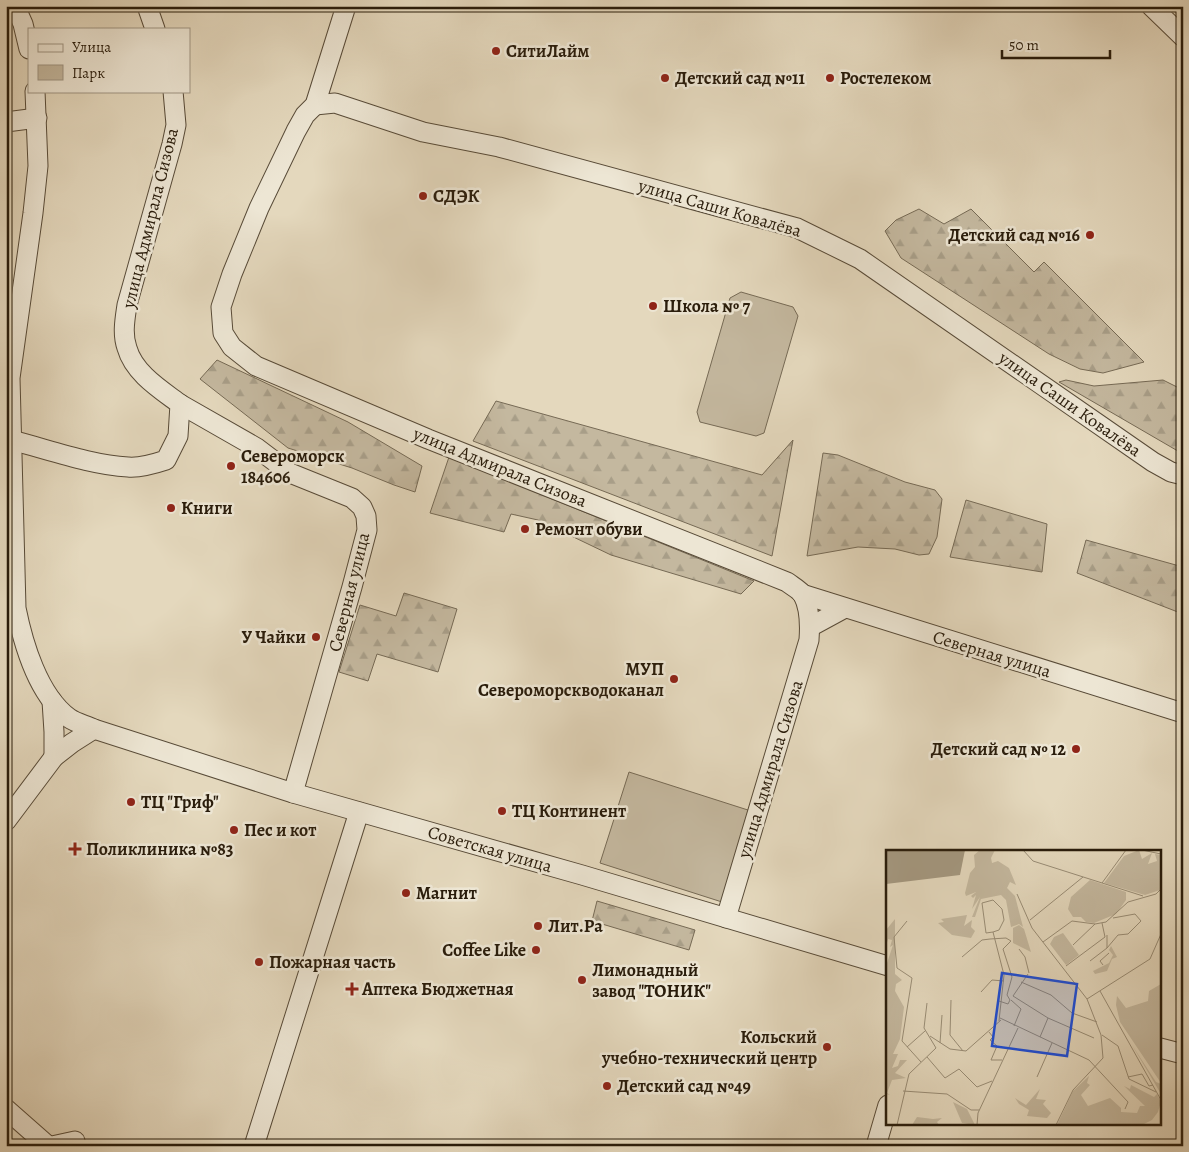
<svg xmlns="http://www.w3.org/2000/svg" width="1189" height="1152" font-family="Alegreya,serif">
  <style>
    .forest { fill: url(#forest-firs); stroke: #766a55 }
    .park { fill: #c4b89f; stroke: #766a55 }
    .lines { fill: none; stroke-linecap: round; stroke-linejoin: round }
    .minor-casing { stroke: #584b38; stroke-width: 21 }
    .minor { stroke: #ede6d4; stroke-width: 19 }
    .poi-dot { fill: #8f2418; stroke: #ede6d4; stroke-width: 2 }
    .labels { text-anchor: middle; dominant-baseline: central; stroke-width: 5; stroke-linejoin: round; paint-order: stroke }
    .poi-label { font-size: 18px; font-weight: bold; fill: #291c0b; stroke: #ede6d4; text-anchor: start }
    .street-label { font-size: 18px; fill: #291c0b; stroke: #ede6d4 }
    .inset-road { fill: none; stroke: #998d76; stroke-width: 1 }
    .view { fill: #1d4ed8; fill-opacity: 0.15; stroke: #1d4ed8; stroke-width: 2.5 }
    .inset-edge { fill: none; stroke: #291c0b; stroke-width: 2.5 }
  </style>
  <defs>
    <pattern id="forest-firs" width="22" height="20" patternUnits="userSpaceOnUse" patternTransform="scale(1.25)"><rect width="22" height="20" fill="#c4b89f"/><path d="M5 1l3.5 6h-7zM16 11l3.5 6h-7z" fill="#a89e88"/></pattern>
  </defs>
  <rect width="100%" height="100%" fill="#e4d8bd"/>
  <filter id="stains"><feTurbulence type="fractalNoise" baseFrequency=".004" numOctaves="4"/><feColorMatrix values="0 0 0 0 .2 0 0 0 0 .09 0 0 0 0 .02 0 0 0 .5 -.17"/></filter>
  <radialGradient id="worn" r=".72"><stop offset=".6" stop-color="#630" stop-opacity="0"/><stop offset="1" stop-color="#630" stop-opacity=".3"/></radialGradient>
  <g class="forest">
    <polygon points="919,209 944,224 971,209 1034,272 1044,262 1144,362 1103,373 1080,369 1049,354 901,258 885,231 896,220"/>
    <polygon points="217,360 348,422 422,466 415,492 394,485 352,468 288,448 200,379"/>
    <polygon points="1066,380 1094,386 1163,380 1183,390 1183,454 1059,382"/>
    <polygon points="496,401 762,475 793,440 772,556 473,441"/>
    <polygon points="823,453 838,455 905,482 935,490 942,499 937,537 929,554 919,555 895,549 858,547 807,556"/>
    <polygon points="449,457 754,581 741,594 611,555 538,520 511,514 504,532 430,513"/>
    <polygon points="966,500 1047,524 1042,572 950,557"/>
    <polygon points="1086,540 1183,567 1183,614 1077,573"/>
    <polygon points="404,593 457,609 438,672 377,654 368,681 339,672 360,605 396,616"/>
    <polygon points="597,901 695,930 689,950 592,921"/>
  </g>
  <g class="park">
    <polygon points="741,292 793,307 798,316 764,433 756,436 700,422 697,412 730,298"/>
    <polygon points="629,772 751,811 722,902 600,863"/>
  </g>
  <g class="lines">
    <g class="minor-casing">
      <g id="minor">
        <polyline points="15,6 23,24 29,49"/>
        <polyline points="147,6 155,29"/>
        <path d="M346 6 315 105 305 115 296 131 259 208 232 274 221 307 223 333 232 347 256 366 428 439 787 582C792 586 800 590 803 595 810 608 810 626 809 640L726 918"/>
        <polyline points="1151,6 1183,37"/>
        <path d="M35 91 38 166 33 213 10 378 16 608C23 643 38 695 69 718 76 723 86 725 94 729L293 793 582 875 888 966"/>
        <polyline points="315,105 335,103 423,132 499,147 797,228 860,259 1153,462 1171,472 1183,475"/>
        <polyline points="6,122 37,118"/>
        <polyline points="180,404 257,448 290,473 352,498 362,507 366,516 367,530 352,587 293,793"/>
        <path d="M11 440C47 449 91 465 128 467 140 468 154 464 166 460L178 436 180 404C160 389 134 373 127 348 122 334 125 319 127 305L172 144 176 125 173 91"/>
        <polyline points="802,594 1183,713"/>
        <polyline points="810,627 845,608"/>
        <polyline points="52,701 54,732 54,757"/>
        <polyline points="6,821 54,757 72,743 94,729"/>
        <polyline points="1160,1048 1183,1054"/>
        <polyline points="6,1109 48,1146"/>
        <polyline points="52,1146 75,1141 74,1146"/>
        <polyline points="254,1146 359,812"/>
        <polyline points="876,1146 888,1105"/>
      </g>
    </g>
    <use href="#minor" class="minor"/>
  </g>
  <g class="poi-dot">
    <circle cx="496" cy="51" r="5"/>
    <circle cx="665" cy="78" r="5"/>
    <circle cx="830" cy="78" r="5"/>
    <circle cx="423" cy="196" r="5"/>
    <circle cx="1090" cy="235" r="5"/>
    <circle cx="653" cy="306" r="5"/>
    <circle cx="231" cy="466" r="5"/>
    <circle cx="171" cy="508" r="5"/>
    <circle cx="525" cy="529" r="5"/>
    <circle cx="316" cy="637" r="5"/>
    <circle cx="674" cy="679" r="5"/>
    <circle cx="1076" cy="749" r="5"/>
    <circle cx="131" cy="802" r="5"/>
    <circle cx="502" cy="811" r="5"/>
    <circle cx="234" cy="830" r="5"/>
    <path d="M72.5 841.5h5v5h5v5h-5v5h-5v-5h-5v-5h5z"/>
    <circle cx="406" cy="893" r="5"/>
    <circle cx="538" cy="926" r="5"/>
    <circle cx="536" cy="950" r="5"/>
    <circle cx="259" cy="962" r="5"/>
    <circle cx="582" cy="980" r="5"/>
    <path d="M349.5 981.5h5v5h5v5h-5v5h-5v-5h-5v-5h5z"/>
    <circle cx="827" cy="1047" r="5"/>
    <circle cx="607" cy="1086" r="5"/>
  </g>
  <g class="labels">
    <g class="poi-label">
      <text x="506" y="51">СитиЛайм</text>
      <text x="675" y="78">Детский сад №11</text>
      <text x="840" y="78">Ростелеком</text>
      <text x="433" y="196">СДЭК</text>
      <text x="1080" y="235" text-anchor="end">Детский сад №16</text>
      <text x="663" y="306">Школа № 7</text>
      <text x="241" y="456">Североморск<tspan x="241" dy="21">184606</tspan></text>
      <text x="181" y="508">Книги</text>
      <text x="535" y="529">Ремонт обуви</text>
      <text x="306" y="637" text-anchor="end">У Чайки</text>
      <text x="664" y="669" text-anchor="end">МУП<tspan x="664" dy="21">Североморскводоканал</tspan></text>
      <text x="1066" y="749" text-anchor="end">Детский сад № 12</text>
      <text x="141" y="802">ТЦ "Гриф"</text>
      <text x="512" y="811">ТЦ Континент</text>
      <text x="244" y="830">Пес и кот</text>
      <text x="86" y="849">Поликлиника №83</text>
      <text x="416" y="893">Магнит</text>
      <text x="548" y="926">Лит.Рa</text>
      <text x="526" y="950" text-anchor="end">Coffee Like</text>
      <text x="269" y="962">Пожарная часть</text>
      <text x="592" y="970">Лимонадный<tspan x="592" dy="21">завод "ТОНИК"</tspan></text>
      <text x="362" y="989">Аптека Бюджетная</text>
      <text x="817" y="1037" text-anchor="end">Кольский<tspan x="817" dy="21">учебно-технический центр</tspan></text>
      <text x="617" y="1086">Детcкий сад №49</text>
    </g>
    <g class="street-label">
      <text transform="translate(720 208) rotate(16)">улица Саши Ковалёва</text>
      <text transform="translate(150 218) rotate(-76)">улица Адмирала Сизова</text>
      <text transform="translate(1070 404) rotate(35)">улица Саши Ковалёва</text>
      <text transform="translate(500 467) rotate(22)">улица Адмирала Сизова</text>
      <text transform="translate(349 592) rotate(-76)">Северная улица</text>
      <text transform="translate(992 654) rotate(17)">Северная улица</text>
      <text transform="translate(770 769) rotate(-73)">улица Адмирала Сизова</text>
      <text transform="translate(490 849) rotate(16)">Советская улица</text>
    </g>
  </g>
  <g transform="translate(886 850)">
    <rect width="275" height="275" fill="#e4d8bd"/>
    <path d="M94 0H109L105 8 106 13 112 11 123 18 130 35 124 32 121 38 129 46 137 77 133 74 125 77 120 50 115 45 95 49 89 67H86L94 47 86 59 90 45 87 48 85 46 90 42 80 46 79 43 84 23 89 17 88 5ZM81 65 78 76 86 70 85 77 89 81 85 88 66 85 52 73 58 72 55 69ZM9 69V124L16 130 10 134 9 141 18 157 14 189 7 204H12L6 218 12 216 14 210H21L9 223 20 228 6 230 1 243 4 245 0 244V116L7 95 4 97 6 90 2 89 0 96V80ZM133 75 138 79 145 102 127 93V78ZM225 96 231 107 226 109 221 121 209 124 207 121 223 113 227 105 223 100ZM275 134V233L234 172 230 155 231 146 240 158 262 151 263 141ZM246 195 270 232 275 234V244ZM203 226 201 233 204 235 195 245 202 256 224 248 235 258V262L251 263 254 256H259L238 236 244 239 245 235 268 247 271 244 275 252 272 262 266 270 256 275H171L187 241ZM154 239 150 249 160 250 157 254 165 263 161 268 141 266 143 260 133 254 129 248 140 255ZM67 252 81 259 89 275 76 273ZM31 267 47 269 56 268 51 272 53 275H26Z" fill="#c4b89f"/>
    <path d="M253 0 256 9 266 3 262 14 271 11 269 4 275 5 274 40 259 45 218 33 238 6ZM204 30 240 42V50L230 64 208 73 200 72 195 67H187L182 59 185 47ZM177 83 193 105 180 115 164 94 168 87Z" fill="#c4b89f"/>
    <path d="M0 0H79L74 25 0 34Z" fill="#a49880"/>
    <path class="inset-road" d="M137 0 147 11 257 46M256 0 275 4M216 33 240 0M131 44 146 78 201 149 264 109 275 84M144 70 197 27M21 71 8 87 11 118 26 128 16 191 35 212M107 82 113 80 118 70 116 59 107 50 96 53 100 83 107 82 118 125 113 171M104 89 120 88 125 91 117 99 126 127 121 145 124 150 122 154 113 151M157 92 186 71 209 74 220 72 242 52 270 44 275 39M187 95 209 74M221 98 232 85 242 84 255 71 249 64 227 68M133 99 139 107 143 123M76 107 96 90 104 89M204 111 221 98V85M217 115 214 111 223 103M180 116 219 87 216 73M142 124 127 146 162 168 154 187M135 132 165 145 186 163 211 172M214 141 275 250M95 142 106 130 118 131M65 150 64 185 77 201M125 150 135 159 128 176M114 168 203 210 242 252 239 259M162 168 208 188M103 182 107 187 104 190 111 196 105 210H116M216 185 232 196 243 229 270 242M44 186 64 199 80 201 115 170M54 193 56 165M21 197 39 181M41 207 59 228 73 219 91 237 106 231M151 227 166 193M242 227 256 224 263 236 267 235M17 241 61 244 85 260H93M11 275 23 224 50 198 38 178 41 153M91 275 92 263 132 178M170 275 187 240 217 208 215 185 201 149"/>
    <path class="view" d="M116 123 191 134 181 206 106 196Z"/>
    <rect width="275" height="275" class="inset-edge"/>
  </g>
  <rect width="1189" height="1152" fill="none" stroke="#e4d8bd" stroke-width="25"/>
  <rect x="8" y="8" width="1174" height="1137" fill="none" stroke="#291c0b" stroke-width="2.5"/>
  <rect x="12" y="12" width="1164" height="1127" fill="none" stroke="#291c0b"/>
  <rect x="28" y="28" width="162" height="65" fill="#ede6d4" stroke="#9f9584"/>
  <rect x="38" y="44" width="25" height="8" fill="#ede6d4" stroke="#9f9584"/>
  <text x="72" y="52" font-size="15" fill="#291c0b">Улица</text>
  <rect x="38" y="65" width="25" height="15" fill="#c4b89f" stroke="#9f9584"/>
  <text x="72" y="78" font-size="15" fill="#291c0b">Парк</text>
  <path d="M1002 50v8h108v-8" fill="none" stroke="#291c0b" stroke-width="2.5"/>
  <text x="1009" y="50" font-size="15" fill="#291c0b" stroke="#ede6d4" stroke-width="4" paint-order="stroke">50 m</text>
  <rect width="100%" height="100%" filter="url(#stains)"/>
  <rect width="100%" height="100%" fill="url(#worn)"/>
</svg>
